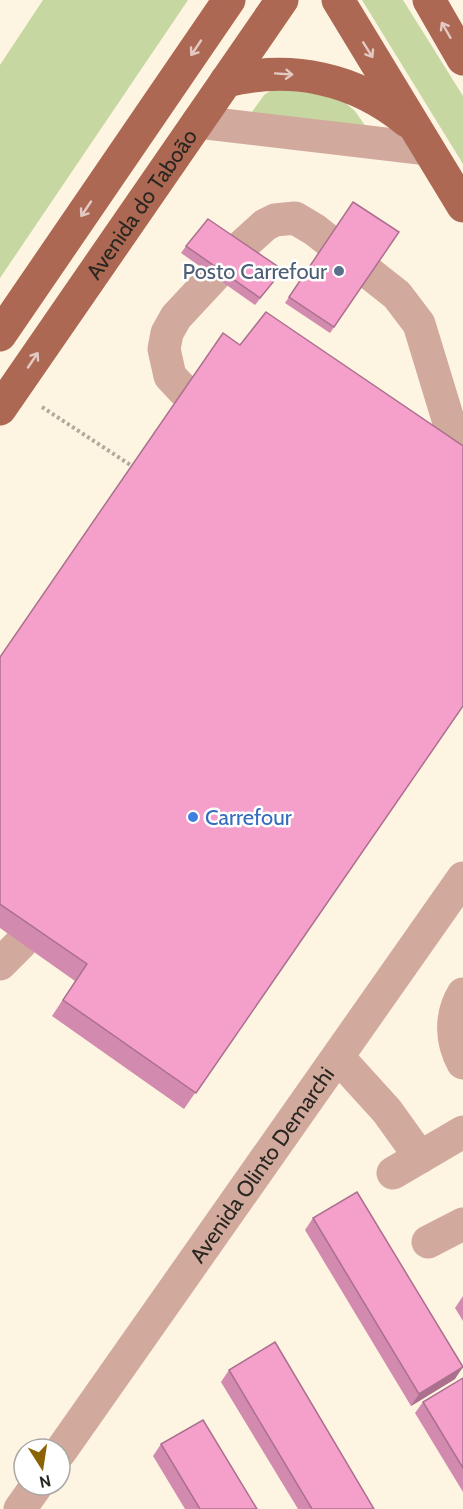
<svg xmlns="http://www.w3.org/2000/svg" width="463" height="1509" font-family="Cabin,sans-serif">
  <style>
    .green { fill: #c6d7a2 }
    .lines { fill: none; stroke-linecap: round; stroke-linejoin: round }
    .path { stroke: #b1a99c; stroke-width: 4; stroke-dasharray: 3 3; stroke-linecap: butt }
    .minor { stroke: #d1a99d; stroke-width: 33 }
    .major { stroke: #ad6853; stroke-width: 33 }
    .wall { fill: #d28aaf }
    .shaded-wall { fill: #ab708e }
    .building { fill: #f4a0cb; stroke: #ab708e; stroke-width: 1.5 }
    .oneway { stroke: #e2cac3 }
    .service-dot { fill: #5c6f8a; stroke: #fff; stroke-width: 2 }
    .shop-dot { fill: #3f7fe0; stroke: #fff; stroke-width: 2 }
    .labels { text-anchor: middle; dominant-baseline: central; stroke-width: 5; stroke-linejoin: round; paint-order: stroke }
    .street-label { font-size: 22px; fill: #2a2620; stroke: #fff }
    .service-label { font-size: 22px; fill: #4e5e75; stroke: #fff; text-anchor: end }
    .shop-label { font-size: 22px; fill: #366cbe; stroke: #fff; text-anchor: start }
  </style>
  <rect width="100%" height="100%" fill="#fef4e2"/>
  <g class="green">
    <polygon points="43,0 188,0 0,278 0,65"/>
    <polygon points="362,0 403,0 463,96 463,164"/>
    <polygon points="273,89 337,96 355,111 373,137 245,122 264,95"/>
  </g>
  <g class="lines">
    <polyline class="path" points="42,407 132,466"/>
    <g class="minor">
      <polyline points="198,122 428,149"/>
      <polyline points="183,390 170,376 164,349 167,333 176,317 244,244 265,225 275,220 295,218 315,230 397,295 419,324 451,429 463,445"/>
      <polyline points="0,964 21,943"/>
      <path d="M463 994C450 1016 451 1041 463 1063"/>
      <polyline points="338,1057 387,1111 420,1157"/>
      <polyline points="393,1173 463,1132"/>
      <polyline points="428,1242 463,1224"/>
      <path id="s1" d="M60 1452 463 878"/>
      <polyline points="20,1509 37,1485"/>
    </g>
    <g class="major">
      <polyline points="338,0 463,206"/>
      <polyline points="429,0 463,59"/>
      <path d="M226 81C291 65 355 78 407 121"/>
      <polyline points="0,335 229,0"/>
      <path id="s2" d="M0 409 282 0"/>
    </g>
  </g>
  <g class="wall">
    <polygon points="353,202 399,232 330,333 285,303"/>
    <polygon points="186,246 283,270 255,305 181,253"/>
    <polygon points="0,657 463,706 184,1109 52,1016 75,981 0,928"/>
    <polygon points="313,1218 455,1379 411,1406 305,1230"/>
    <polygon points="463,1296 463,1321 455,1308"/>
    <polygon points="229,1370 374,1509 298,1509 221,1382"/>
    <polygon points="463,1378 463,1492 415,1413 423,1402"/>
    <polygon points="161,1444 257,1509 185,1509 153,1456"/>
  </g>
  <polygon class="shaded-wall" points="463,1367 455,1379 411,1406 419,1394"/>
  <g class="building">
    <polygon points="353,202 399,232 334,327 289,297"/>
    <polygon points="208,219 283,270 260,298 186,246"/>
    <polygon points="266,312 463,446 463,706 196,1093 63,1000 87,964 0,904 0,657 223,333 240,345"/>
    <polygon points="357,1192 463,1367 419,1394 313,1218"/>
    <polygon points="275,1342 374,1509 312,1509 229,1370"/>
    <polygon points="463,1378 463,1468 423,1402"/>
    <polygon points="203,1420 257,1509 200,1509 161,1444"/>
  </g>
  <defs><path id="oneway-shaft" d="M-6 0H5M1.5-3L5.5 0L1.5 3" fill="none" stroke-width="1.6" stroke-linecap="round" stroke-linejoin="round" transform="scale(1.5)"/></defs>
  <g class="oneway">
    <use href="#oneway-shaft" transform="translate(446 30) rotate(-120)"/>
    <use href="#oneway-shaft" transform="translate(196 48) rotate(124)"/>
    <use href="#oneway-shaft" transform="translate(368 50) rotate(58)"/>
    <use href="#oneway-shaft" transform="translate(284 74) rotate(4)"/>
    <use href="#oneway-shaft" transform="translate(86 209) rotate(124)"/>
    <use href="#oneway-shaft" transform="translate(33 360) rotate(-56)"/>
  </g>
  <circle class="service-dot" cx="339" cy="271" r="6"/>
  <circle class="shop-dot" cx="193" cy="817" r="6"/>
  <g class="labels">
    <g class="street-label">
      <text stroke="none"><textPath href="#s2" startOffset="249">Avenida do Taboão</textPath></text>
      <text stroke="none"><textPath href="#s1" startOffset="351">Avenida Olinto Demarchi</textPath></text>
    </g>
    <g class="service-label">
      <text x="327" y="271">Posto Carrefour</text>
    </g>
    <g class="shop-label">
      <text x="205" y="817">Carrefour</text>
    </g>
  </g>
  <g transform="translate(42 1467) rotate(168)"><circle r="28" fill="#ffffff" stroke="#aaa8a6" stroke-width="1.5"/>
  <path d="M0-4.5L10 22L0 15L-10 22Z" fill="#8b6304"/>
  <text y="-9" font-size="16" font-weight="bold" text-anchor="middle" fill="#2a2620">N</text>
  </g>
</svg>
